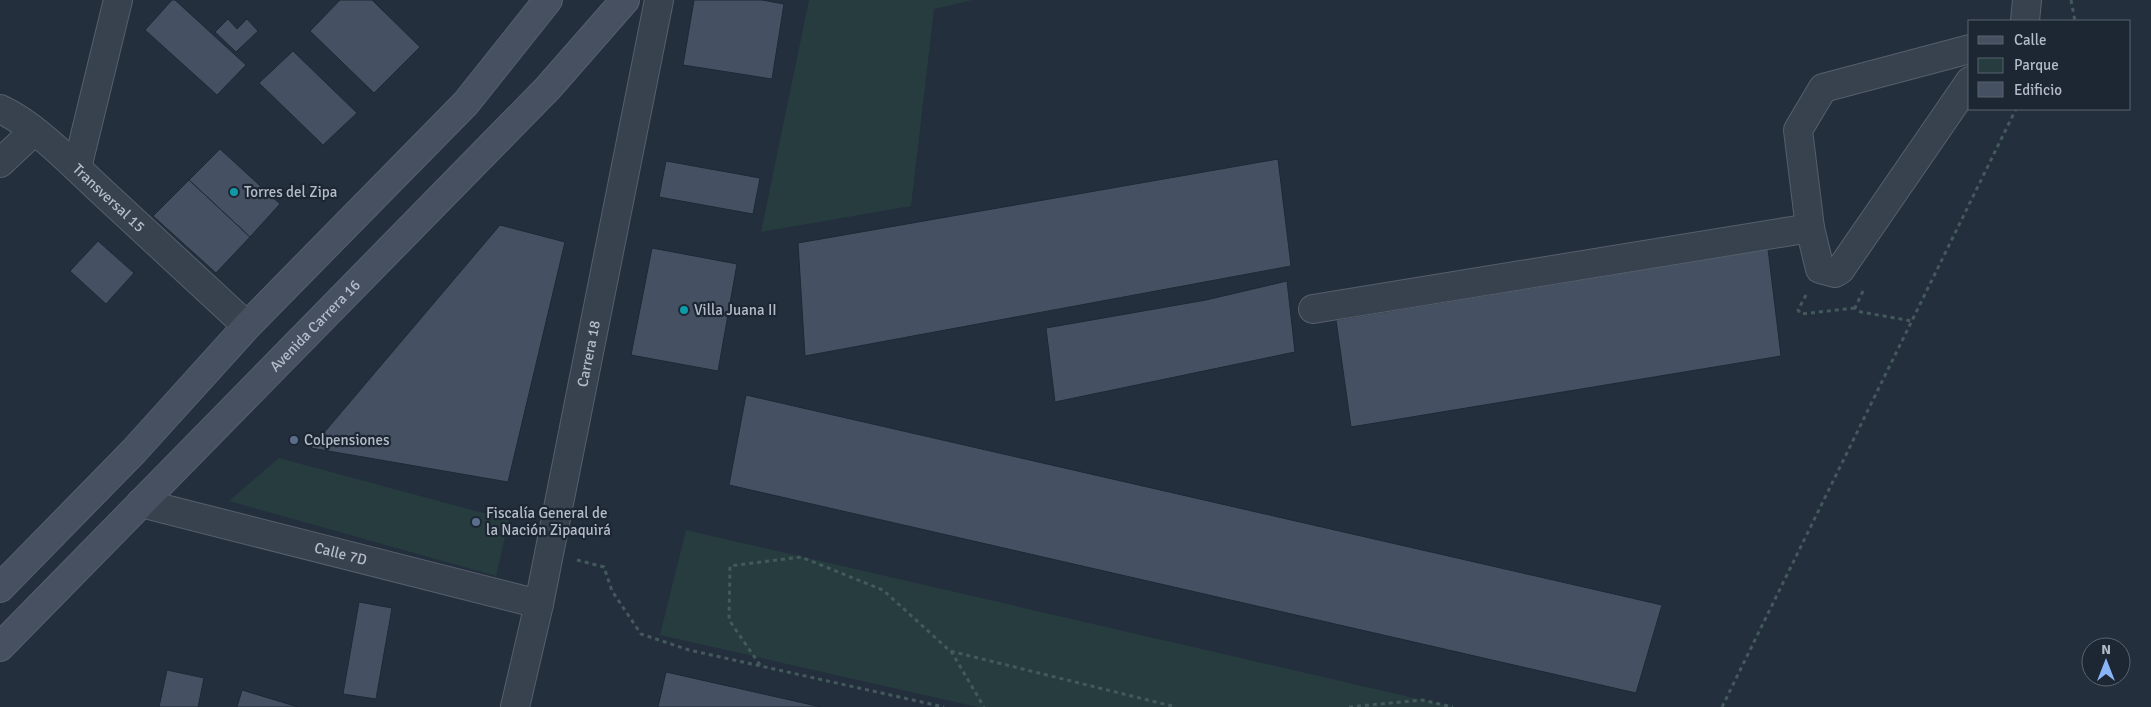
<svg xmlns="http://www.w3.org/2000/svg" width="2151" height="707" font-family="Signika,sans-serif">
  <style>
    .green { fill: #263c3f }
    .building { fill: #455162; stroke: #1f2835 }
    .lines { fill: none; stroke-linecap: round; stroke-linejoin: round }
    .street-casing { stroke: #565f6c; stroke-width: 30 }
    .secondary-casing { stroke: #565f6c; stroke-width: 30 }
    .path { stroke: #44595c; stroke-width: 3; stroke-dasharray: 4 4; stroke-linecap: butt }
    .street { stroke: #38414e; stroke-width: 28 }
    .secondary { stroke: #465061; stroke-width: 28 }
    .culture-dot { fill: #0f9aa8; stroke: #1d2633; stroke-width: 2 }
    .service-dot { fill: #5c6f8a; stroke: #1d2633; stroke-width: 2 }
    .labels { text-anchor: middle; dominant-baseline: central; stroke-width: 4.5; stroke-linejoin: round; paint-order: stroke }
    .poi-label { font-size: 15px; fill: #b4bcc9; stroke: #1d2633; text-anchor: start }
    .street-label { font-size: 15px; fill: #b4bcc9; stroke: #1d2633 }
  </style>
  <rect width="100%" height="100%" fill="#242f3e"/>
  <g class="green">
    <polygon points="809,0 972,0 934,9 911,206 761,232"/>
    <polygon points="279,458 509,520 496,576 229,501"/>
    <polygon points="686,530 1453,707 977,707 660,635"/>
  </g>
  <g class="building">
    <polygon points="172,0 175,0 246,65 217,95 145,30"/>
    <polygon points="340,0 372,0 420,47 374,93 310,31"/>
    <polygon points="694,0 762,0 784,4 772,79 683,65"/>
    <polygon points="228,19 237,29 247,19 258,31 236,52 215,32"/>
    <polygon points="293,51 357,113 323,145 259,83"/>
    <polygon points="220,149 280,204 250,237 189,180"/>
    <polygon points="1278,159 1291,266 805,356 798,243"/>
    <polygon points="666,161 760,178 753,214 659,197"/>
    <polygon points="189,180 250,237 216,273 153,216"/>
    <polygon points="500,225 565,242 508,482 311,448"/>
    <polygon points="98,241 134,273 106,304 70,271"/>
    <polygon points="652,248 737,264 718,371 631,355"/>
    <polygon points="1768,249 1781,356 1351,427 1336,320"/>
    <polygon points="1287,281 1295,352 1055,402 1046,328 1206,300"/>
    <polygon points="746,395 1662,605 1636,693 729,485"/>
    <polygon points="359,602 392,608 376,699 343,694"/>
    <polygon points="167,670 204,678 198,707 159,707"/>
    <polygon points="666,672 821,707 658,707"/>
    <polygon points="242,690 298,707 237,707"/>
  </g>
  <g class="lines">
    <g class="street-casing">
      <g id="street">
        <polyline points="2025,21 2027,0"/>
        <polyline points="1970,49 1823,88 1798,130 1810,228 1820,269 1835,273 1840,270 1970,81"/>
        <path id="s1" d="M0 109C35 125 70 162 98 188 148 234 197 280 247 326"/>
        <polyline points="0,163 34,131"/>
        <polyline points="77,168 118,0"/>
        <polyline points="1313,309 1810,228"/>
        <path id="s2" d="M141 503 539 604"/>
        <path id="s3" d="M515 707 539 604 659 0"/>
      </g>
    </g>
    <g class="secondary-casing">
      <g id="secondary">
        <polyline points="0,588 134,451 247,326 466,103 548,0"/>
        <path id="s4" d="M0 647 548 88 625 0"/>
      </g>
    </g>
    <g class="path">
      <polyline points="2071,0 2075,21"/>
      <polyline points="1863,291 1855,308 1861,312 1912,321"/>
      <polyline points="1806,295 1798,310 1801,314 1855,308"/>
      <polyline points="577,560 604,567 612,591 641,634 689,650 944,707"/>
      <polyline points="951,651 984,707"/>
      <polyline points="760,665 729,620 730,566 801,557 883,590 950,651 1176,707"/>
      <polyline points="1349,707 1422,700 1453,707"/>
      <polyline points="1722,707 2016,109"/>
    </g>
    <use href="#street" class="street"/>
    <use href="#secondary" class="secondary"/>
  </g>
  <g class="culture-dot">
    <circle cx="234" cy="192" r="5"/>
    <circle cx="684" cy="310" r="5"/>
  </g>
  <g class="service-dot">
    <circle cx="294" cy="440" r="5"/>
    <circle cx="476" cy="522" r="5"/>
  </g>
  <g class="labels">
    <g class="poi-label">
      <text x="244" y="192">Torres del Zipa</text>
      <text x="694" y="310">Villa Juana II</text>
      <text x="304" y="440">Colpensiones</text>
      <text x="486" y="513">Fiscalía General de<tspan x="486" dy="17">la Nación Zipaquirá</tspan></text>
    </g>
    <g class="street-label">
      <text stroke="none"><textPath href="#s1" startOffset="141">Transversal 15</textPath></text>
      <text stroke="none"><textPath href="#s4" startOffset="450">Avenida Carrera 16</textPath></text>
      <text stroke="none"><textPath href="#s3" startOffset="361">Carrera 18</textPath></text>
      <text stroke="none"><textPath href="#s2" startOffset="206">Calle 7D</textPath></text>
    </g>
  </g>
  <rect x="1968" y="20" width="162" height="90" fill="#1d2633" stroke="#59626f"/>
  <rect x="1978" y="36" width="25" height="8" fill="#465061" stroke="#59626f"/>
  <text x="2014" y="45" font-size="15" fill="#b4bcc9">Calle</text>
  <rect x="1978" y="58" width="25" height="15" fill="#263c3f" stroke="#59626f"/>
  <text x="2014" y="70" font-size="15" fill="#b4bcc9">Parque</text>
  <rect x="1978" y="82" width="25" height="15" fill="#455162" stroke="#59626f"/>
  <text x="2014" y="95" font-size="15" fill="#b4bcc9">Edificio</text>
  <g transform="translate(2106 662)"><circle r="24" fill="#1d2633" stroke="#59626f"/>
  <path d="M0-4L9 19L0 12L-9 19Z" fill="#8ab4f8"/>
  <text y="-8" font-size="14" font-weight="bold" text-anchor="middle" fill="#b4bcc9">N</text>
  </g>
</svg>
